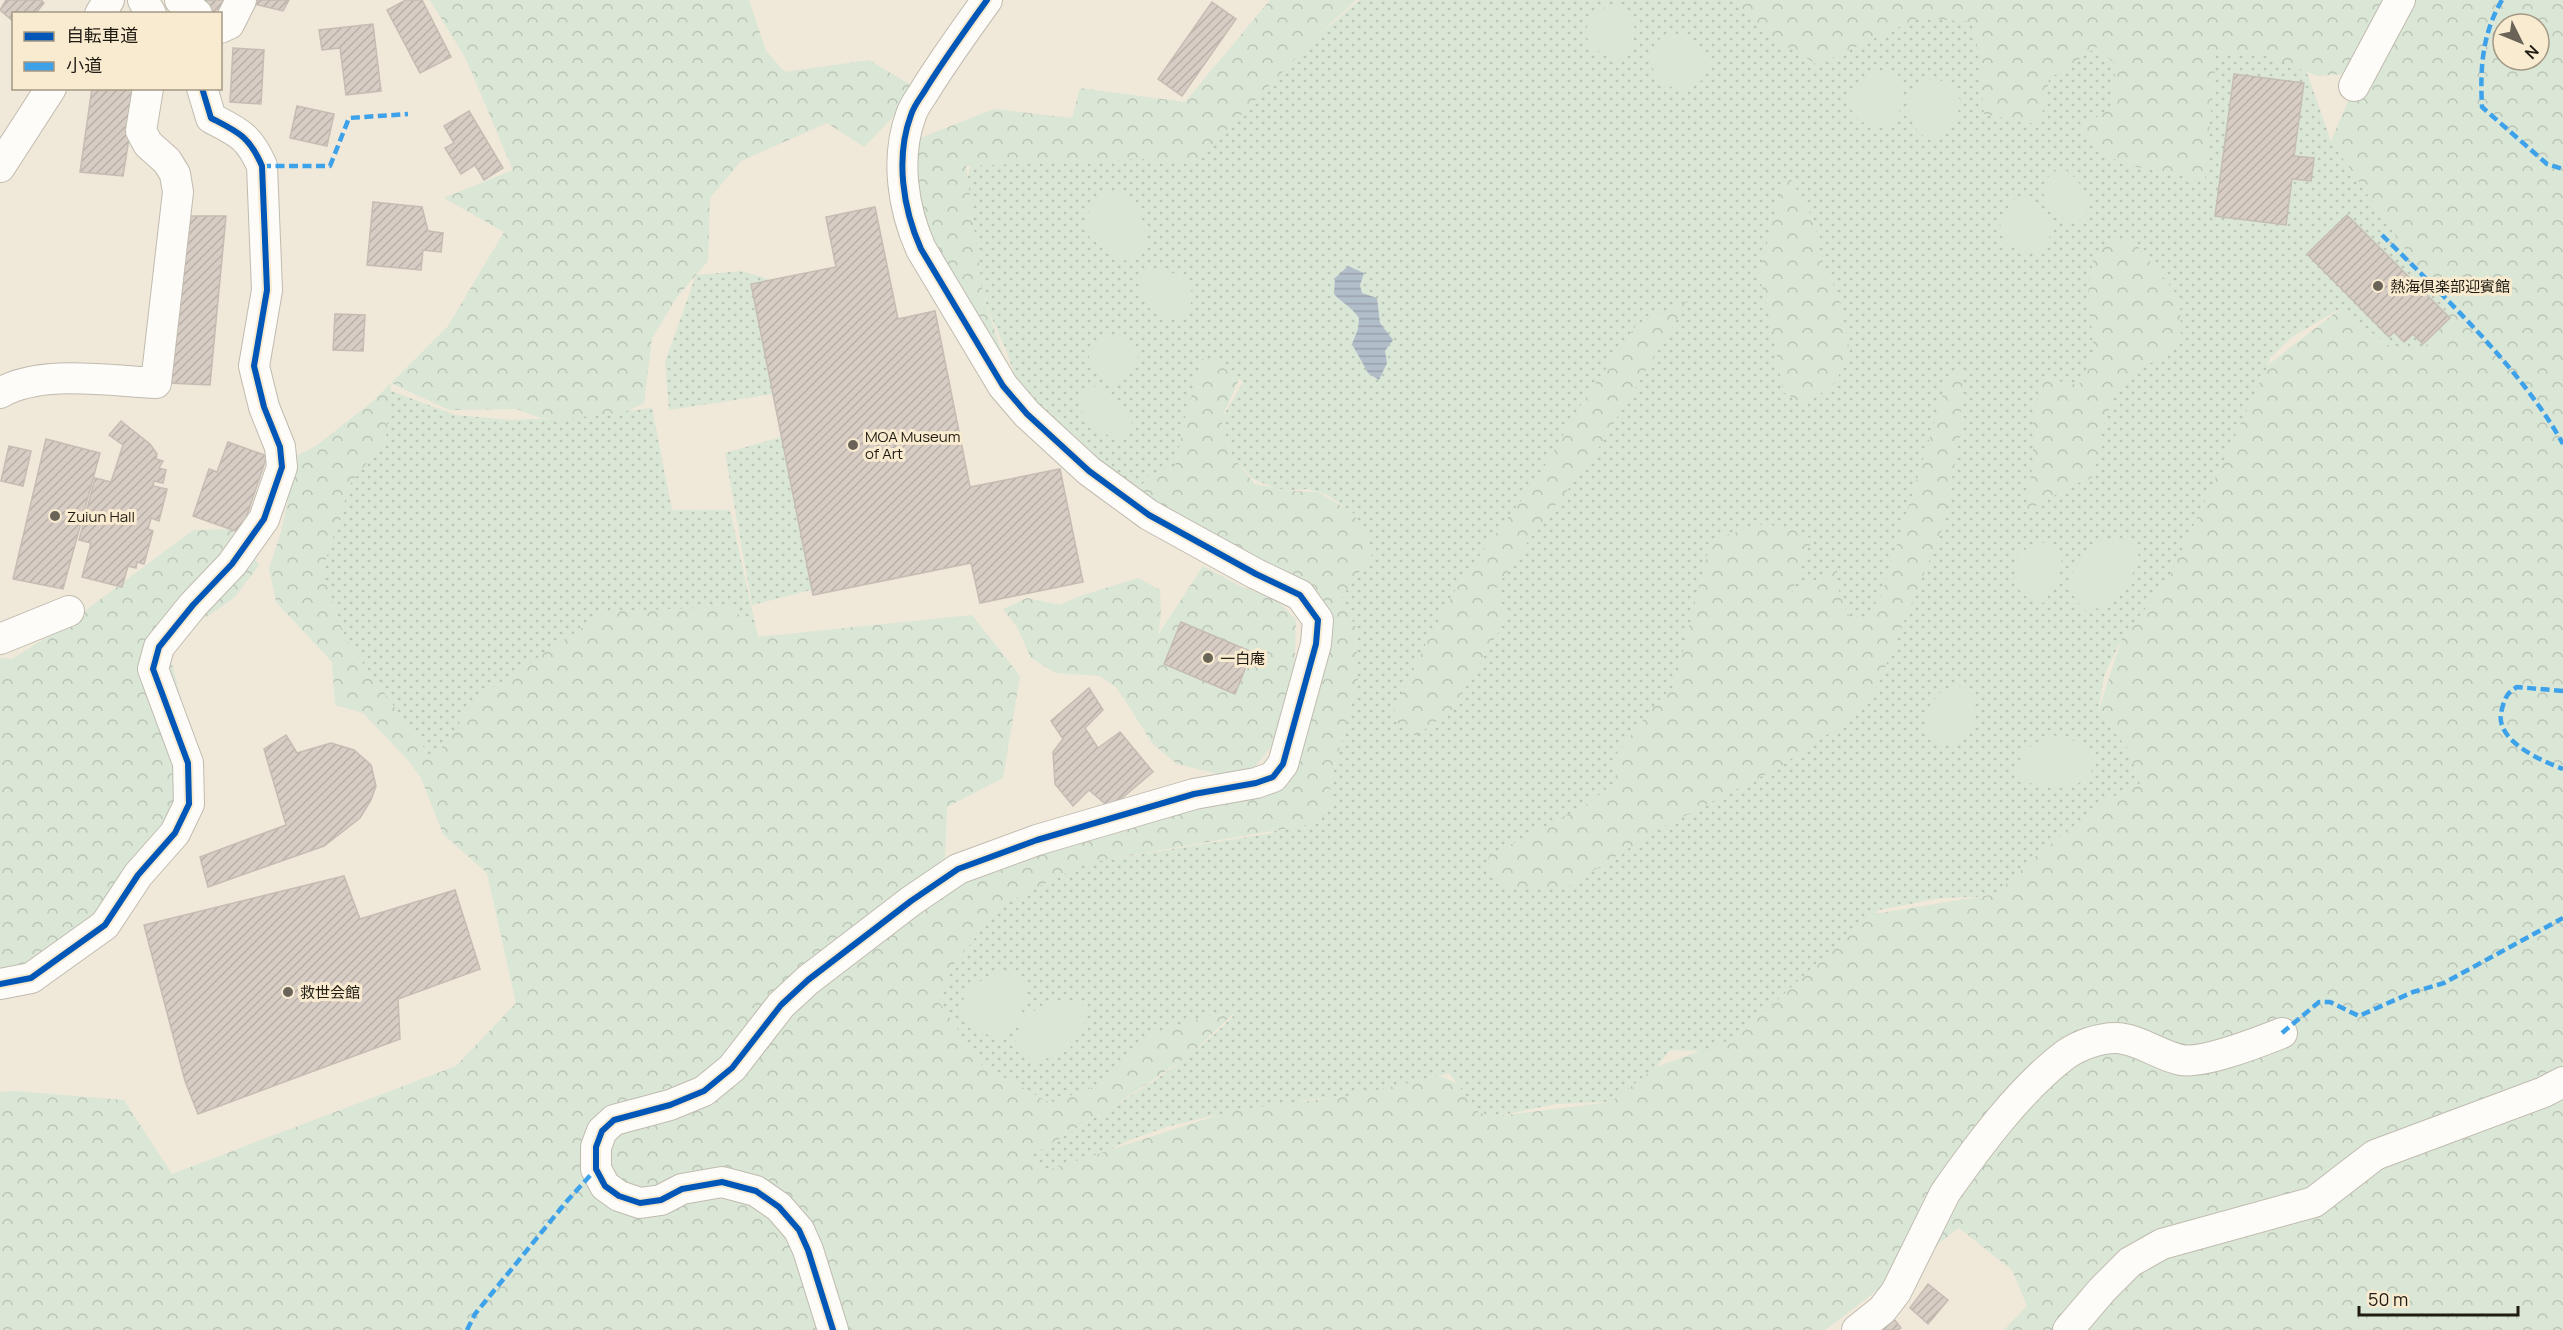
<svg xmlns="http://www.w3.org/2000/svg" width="2563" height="1330" font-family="Manrope,'Noto Sans JP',sans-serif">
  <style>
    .grass { fill: url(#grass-dots) }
    .forest { fill: url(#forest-crowns); fill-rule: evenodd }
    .pitch { fill: #dae6d6 }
    .water { fill: url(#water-rules) }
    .building { fill: url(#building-hatch); stroke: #c5bcb3; stroke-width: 1.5 }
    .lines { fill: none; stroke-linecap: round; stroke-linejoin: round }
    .minor-casing { stroke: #c1bbaf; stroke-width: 32 }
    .minor { stroke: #fdfcf9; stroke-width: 30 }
    .quiet { stroke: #3ea2ea; stroke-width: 4.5; stroke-dasharray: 9 4.5; stroke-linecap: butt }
    .cycleway-casing { stroke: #f9ebd0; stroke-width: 10 }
    .cycleway { stroke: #0057b8; stroke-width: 6 }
    .poi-dot { fill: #696358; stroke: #f9ebd0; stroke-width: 2 }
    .labels { text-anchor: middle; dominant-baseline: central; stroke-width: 6; stroke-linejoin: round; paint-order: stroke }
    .poi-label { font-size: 15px; fill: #211c13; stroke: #f9ebd0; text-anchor: start }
  </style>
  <defs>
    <pattern id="grass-dots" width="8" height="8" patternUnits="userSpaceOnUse" patternTransform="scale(1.5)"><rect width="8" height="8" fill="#dae6d6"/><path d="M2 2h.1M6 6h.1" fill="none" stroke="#bbc5b7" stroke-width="1.8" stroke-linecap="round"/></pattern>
    <pattern id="forest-crowns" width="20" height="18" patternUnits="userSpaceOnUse" patternTransform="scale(1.5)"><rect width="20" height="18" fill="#dae6d6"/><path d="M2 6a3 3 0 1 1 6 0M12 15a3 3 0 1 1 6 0" fill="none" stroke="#bbc5b7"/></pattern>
    <pattern id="water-rules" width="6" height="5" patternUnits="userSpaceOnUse" patternTransform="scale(1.5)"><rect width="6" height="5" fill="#b2bdca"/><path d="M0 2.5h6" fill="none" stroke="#99a2ad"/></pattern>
    <pattern id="building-hatch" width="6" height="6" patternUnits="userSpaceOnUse" patternTransform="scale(1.5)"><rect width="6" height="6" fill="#d7cdc5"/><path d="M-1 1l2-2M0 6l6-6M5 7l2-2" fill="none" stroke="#b8afa8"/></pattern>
  </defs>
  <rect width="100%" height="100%" fill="#f0e8d9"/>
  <g class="grass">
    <path d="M1360 0H2268L2288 19 2331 141 2448 312 2425 347H2391L2339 309 2292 337 2270 358 2232 470 2205 523 2141 622 2122 638 2104 676 2098 712 2129 750 2140 784 2109 799 2096 821 2003 892 1977 897 1940 898 1879 910 1830 962 1738 1037 1706 1051 1670 1050 1627 1101 1556 1104 1498 1116 1479 1113 1449 1073 1371 1094 1304 1100 1258 1113 1211 1116 1166 1127 1127 1141 1106 1152 1048 1170 1032 1155C1101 1113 1178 1074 1234 1015L1208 1016 1105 1083 1050 1103 977 1070 939 1002 953 965 1002 905 1086 863 1272 833 1329 789 1358 679 1356 628 1341 598 1374 551 1353 513 1326 494 1307 489 1283 491 1253 479 1232 456 1221 420 1243 382 1219 363 1202 359 1184 422 1175 467 1149 476 1132 498 1027 414 1007 352 992 319 958 227 971 162 1188 158 1316 37Z"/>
    <polygon points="741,271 768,279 773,394 669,410 665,362 696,275"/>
    <polygon points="386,389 455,415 511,420 563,418 652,408 672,510 730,510 758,637 431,764 401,715 360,680 322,571 350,484 386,439"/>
    <polygon points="782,437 819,588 752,605 725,453"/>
  </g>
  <g class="forest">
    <path d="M430 0H749L766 51 785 72 869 60 919 90 864 147 827 123 741 161 710 198 708 261 677 297 652 338 644 403 625 412 573 418H540L517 409 449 410 391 383 386 439 350 484 322 571 346 640 433 760 477 698 607 611 732 607 758 637 972 615 1020 676 1003 778 947 807 945 857 879 930 958 877 1036 851 1274 788 1330 631 1132 498 1149 476 1175 467 1184 422 1202 359 1219 363 1239 379 1221 420 1232 456 1255 484 1291 491 1318 492 1353 513 1374 551 1341 598 1356 628 1358 679 1329 788 1335 799 1319 823 1086 863 1002 905 955 962 939 1002 982 1065 1050 1103 1105 1083 1153 1034 1208 1016 1232 1015 1190 1055 1117 1104 1032 1155 1048 1170 1234 1110 1354 1095 1440 1076 1456 1083 1479 1113 1498 1116 1611 1102 1656 1067 1738 1037 1868 915 1996 894 2039 853 2109 799 2140 784 2129 750 2098 712 2122 638 2168 580 2268 365 2340 309 2391 347H2425L2448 312 2331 141 2383 19 2346 74 2317 76 2268 56 2216 55 2205 181 2132 166 2103 155 2080 128 2112 107 2116 65 2097 47 2049 79 2040 125 1984 114 1977 44 1971 22 1919 18 1817 65 1795 50 1772 42 1737 2 1731 0H2563V1330H2004L2027 1306 2012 1270 1959 1228 1825 1330H0V1092L14 1091 124 1100 172 1174 456 1066 516 1003 487 873 443 834 421 778 407 759 363 713 335 705 332 662 276 602 269 568 281 532 298 455 316 446 372 402 448 326 504 232 444 198 513 170 466 59ZM2503 24H2539V60H2503Z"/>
    <polygon points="1270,0 1356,0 1316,37 1195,163 1145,159 966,166 983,295 1011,379 921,249 913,141 994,109 1072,118 1080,88 1185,102"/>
    <polygon points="1788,174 1814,221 1822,260 1839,297 1850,352 1835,383 1805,405 1783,392 1771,321 1759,276 1775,211"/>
    <polygon points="2111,238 2133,241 2180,298 2181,338 2155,360 2119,386 2105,419 2092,478 2075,484 2025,512 2033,462 2033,415 2043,378 2079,385 2094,352 2088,294 2093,259"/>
    <polygon points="1688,301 1590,462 1538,527 1495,590 1508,616 1453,709 1416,736 1391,718 1424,647 1459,583 1537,479 1582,403 1637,324"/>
    <polygon points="1963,370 1960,436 1942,530 1877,687 1849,720 1776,769 1661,828 1569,886 1512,889 1486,874 1489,856 1589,803 1616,781 1615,756 1658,701 1674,686 1707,555 1720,537 1763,524 1791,528 1812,539 1791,594 1837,568 1837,586 1849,616 1865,617 1881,596 1946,385"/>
    <polygon points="231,529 259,565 234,598 187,630 169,651 193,748 189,804 103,923 0,983 0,658 12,659 66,625 193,530"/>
    <path d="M1203 566 1238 585 1278 601 1296 620C1295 647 1295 692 1287 717 1281 736 1266 753 1254 768L1219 774 1177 764 1152 743 1117 688 1100 676 1056 673 1031 658 1017 627 1003 609 1027 598 1060 605 1080 596 1138 578 1160 590 1161 616 1158 635Z"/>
  </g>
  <g class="pitch">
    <path d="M1613 4 1629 10C1639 31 1636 44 1620 61 1580 50 1573 22 1613 4Z"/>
    <path d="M1669 32 1686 36 1710 60C1707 87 1680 100 1659 78 1654 73 1651 64 1648 57L1656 42Z"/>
    <path d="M1890 71 1901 77C1901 96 1904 115 1890 129L1864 123 1853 115 1849 99C1861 81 1867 72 1890 71Z"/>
    <path d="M1938 79 1949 85 1961 101C1957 121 1949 133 1929 139 1912 131 1910 118 1909 100L1922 81Z"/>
    <path d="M2063 168C2085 184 2106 213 2068 225L2058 211 2047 203 2041 188 2051 173Z"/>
    <polygon points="1102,192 1119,193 1139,203 1146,238 1140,259 1120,261 1089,237 1085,218"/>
    <path d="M2025 199C2051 211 2061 228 2040 251H2027L2004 243 2000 223 2012 200Z"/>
    <path d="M1158 268C1190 277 1202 290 1183 320 1177 320 1169 320 1163 318 1145 311 1136 289 1143 273Z"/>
    <path d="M1109 335 1127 336 1138 356 1135 368 1121 384C1105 381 1095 376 1087 362L1094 344Z"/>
    <path d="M1095 386C1115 395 1124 403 1132 423L1123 437C1096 441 1061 401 1095 386Z"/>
    <path d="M2125 538 2137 548 2140 563C2120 588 2119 609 2084 610L2075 599 2069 579C2086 548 2089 540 2125 538Z"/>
    <path d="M2038 542 2055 544 2062 554 2060 574 2044 603C2028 601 2022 594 2012 581L2016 575 2018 554Z"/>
    <path d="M1956 684 1973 695C1974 702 1976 709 1976 715 1975 739 1951 748 1932 742 1919 716 1930 694 1956 684Z"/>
    <path d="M2049 734 2075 741 2093 758C2092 762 2093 768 2091 772 2080 792 2042 792 2025 780 2022 777 2019 772 2016 769L2024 751Z"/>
    <path d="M1012 970 1028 981C1026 1011 1020 1017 1001 1039 983 1034 970 1029 958 1014 967 982 982 978 1012 970Z"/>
    <polygon points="1048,1001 1082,1003 1087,1018 1069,1050 1037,1062 1024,1056 1015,1045 1022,1020"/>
  </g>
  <path class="water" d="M1348 266 1364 273 1360 285 1362 293 1377 298 1380 323 1393 340 1385 351 1387 363 1379 380 1368 373 1352 344 1358 329 1359 318C1352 307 1342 303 1334 294L1335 278Z"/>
  <g class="building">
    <polygon points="6,0 41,0 44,3 35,14 14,14 14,22 0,10"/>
    <polygon points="194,0 229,0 223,12 216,9 213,14"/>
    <polygon points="251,0 289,0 283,11 250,3"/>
    <polygon points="406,0 422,0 451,57 420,73 387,10"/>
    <polygon points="1212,2 1236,19 1182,96 1158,79"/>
    <polygon points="373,24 381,91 346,95 340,48 322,50 319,30"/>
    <polygon points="233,48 264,50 261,104 230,102"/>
    <polygon points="2234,74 2304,83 2294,156 2314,158 2311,181 2292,179 2286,225 2215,216"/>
    <polygon points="92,88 137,88 123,176 80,172"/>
    <polygon points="297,106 334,114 327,146 290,138"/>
    <polygon points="469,111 503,168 484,180 475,165 461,174 445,148 454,143 444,126"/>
    <polygon points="373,202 422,207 428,231 443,233 441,252 423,250 421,270 367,265"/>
    <polygon points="875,207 898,319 935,311 970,487 1060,469 1083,582 980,603 971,563 813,595 751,284 836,267 826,217"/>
    <polygon points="2347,215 2450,318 2423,344 2413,334 2404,342 2394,332 2389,337 2307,254"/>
    <polygon points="187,216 226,216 210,385 169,383"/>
    <polygon points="335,314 365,315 363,351 333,350"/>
    <polygon points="121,421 150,444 157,454 156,459 163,461 159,468 166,470 163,483 154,481 153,486 167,489 159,521 151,518 148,529 153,531 144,564 137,562 136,568 128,566 122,587 82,577 91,543 79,540 95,478 111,482 123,445 109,435"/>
    <polygon points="46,439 100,453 63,589 13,579"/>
    <polygon points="228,442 267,456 241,533 193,516 209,469 217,472"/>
    <polygon points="9,446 31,451 23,486 1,481"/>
    <polygon points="1181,622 1252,652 1235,694 1164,664"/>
    <polygon points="1089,688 1103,710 1085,728 1098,748 1120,732 1153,772 1110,808 1089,790 1073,806 1055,784 1053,752 1063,739 1051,721"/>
    <polygon points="286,735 297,753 331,743 354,750 371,765 376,786 371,800 360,818 324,846 208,887 200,857 286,825 264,749"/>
    <polygon points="344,876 360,919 455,890 480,969 398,999 400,1039 198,1114 185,1081 144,925"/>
    <polygon points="1928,1284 1948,1300 1928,1324 1910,1308"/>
    <polygon points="1890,1314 1901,1328 1897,1330 1870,1330"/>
  </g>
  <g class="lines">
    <g class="minor-casing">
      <g id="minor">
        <polyline points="143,0 151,14"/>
        <polyline points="180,0 197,14"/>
        <polyline points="100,14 109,0"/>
        <polyline points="220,28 229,24 241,0"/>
        <polyline points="2354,86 2400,0"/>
        <polyline points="0,167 51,88"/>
        <path d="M0 393C41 369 110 381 156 383L178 192 175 174 167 161 148 144 141 131 148 88"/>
        <polyline points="0,639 69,611"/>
        <path d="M0 984 31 978 105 925 138 875 175 833 189 804 188 763 153 669 159 647 193 605 232 564 264 519 282 467 280 447 264 407 254 366 267 290 262 166C249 136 238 132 211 118L202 88"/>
        <path d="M833 1330 808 1250 799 1230 779 1207 756 1191 722 1182 682 1189 661 1200 640 1203 619 1196 605 1186 596 1169V1147L602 1131 614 1120 670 1105 704 1091 732 1068 781 1005 808 980 911 901 958 869 1037 840 1194 794 1256 783 1273 777 1283 764 1316 644 1318 620 1300 595 1256 574 1149 515 1089 471 1027 414 1003 386 921 249C903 209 895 158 911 115 914 105 922 96 927 87 946 57 966 29 987 0"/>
        <path d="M1857 1330 1882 1310 1896 1292 1945 1193C1978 1146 2020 1089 2065 1055 2079 1045 2099 1038 2116 1038 2136 1038 2161 1056 2181 1060 2204 1064 2259 1042 2282 1033"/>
        <polyline points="2068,1330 2102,1290 2130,1262 2162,1244 2314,1202 2375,1155 2544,1092 2563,1082"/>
      </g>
    </g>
    <use href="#minor" class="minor"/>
    <g class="quiet">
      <path d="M2502 0C2482 34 2480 68 2482 107L2547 164 2563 169"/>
      <polyline points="262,166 330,166 349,118 408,114"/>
      <path d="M2382 235C2443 296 2521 368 2563 444"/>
      <path d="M2563 691 2517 687C2507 693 2505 697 2502 709 2492 739 2539 760 2563 769"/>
      <polyline points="2282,1033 2319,1002 2330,1002 2359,1016 2413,992 2444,983 2563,918"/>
      <polyline points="467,1330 475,1314 567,1201 596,1169"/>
    </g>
    <g class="cycleway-casing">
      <g id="cycleway">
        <path d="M0 984 31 978 105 925 138 875 175 833 189 804 188 763 153 669 159 647 193 605 232 564 264 519 282 467 280 447 264 407 254 366 267 290 262 166C249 136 238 132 211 118L202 88"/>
        <path d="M833 1330 808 1250 799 1230 779 1207 756 1191 722 1182 682 1189 661 1200 640 1203 619 1196 605 1186 596 1169V1147L602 1131 614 1120 670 1105 704 1091 732 1068 781 1005 808 980 911 901 958 869 1037 840 1194 794 1256 783 1273 777 1283 764 1316 644 1318 620 1300 595 1256 574 1149 515 1089 471 1027 414 1003 386 921 249C903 209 895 158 911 115 914 105 922 96 927 87 946 57 966 29 987 0"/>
      </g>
    </g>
    <use href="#cycleway" class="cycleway"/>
  </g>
  <g class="poi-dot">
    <circle cx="2378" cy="286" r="6"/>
    <circle cx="853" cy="445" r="6"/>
    <circle cx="55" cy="516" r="6"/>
    <circle cx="1208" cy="658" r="6"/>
    <circle cx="288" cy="992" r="6"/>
  </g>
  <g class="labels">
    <g class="poi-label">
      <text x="2390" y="286">熱海倶楽部迎賓館</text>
      <text x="865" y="436">MOA Museum<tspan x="865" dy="17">of Art</tspan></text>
      <text x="67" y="516">Zuiun Hall</text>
      <text x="1220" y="658">一白庵</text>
      <text x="300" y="992">救世会館</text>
    </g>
  </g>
  <rect x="12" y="12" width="210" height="78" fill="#f9ebd0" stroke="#a39884" stroke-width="1.5"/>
  <rect x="24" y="32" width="30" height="9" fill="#0057b8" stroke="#a39884" stroke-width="1.5"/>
  <text x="66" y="42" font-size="18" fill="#211c13">自転車道</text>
  <rect x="24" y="62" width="30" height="9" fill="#3ea2ea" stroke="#a39884" stroke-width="1.5"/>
  <text x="66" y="72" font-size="18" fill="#211c13">小道</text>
  <g transform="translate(2521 42) rotate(133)"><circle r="28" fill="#f9ebd0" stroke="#a39884" stroke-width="1.5"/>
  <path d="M0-4.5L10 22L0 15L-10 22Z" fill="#696358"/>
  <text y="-9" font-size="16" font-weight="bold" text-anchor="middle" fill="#211c13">N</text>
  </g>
  <path d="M2359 1306v9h159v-9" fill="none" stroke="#211c13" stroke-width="3"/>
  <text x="2368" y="1306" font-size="18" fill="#211c13" stroke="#f9ebd0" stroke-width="4.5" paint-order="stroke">50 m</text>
</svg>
